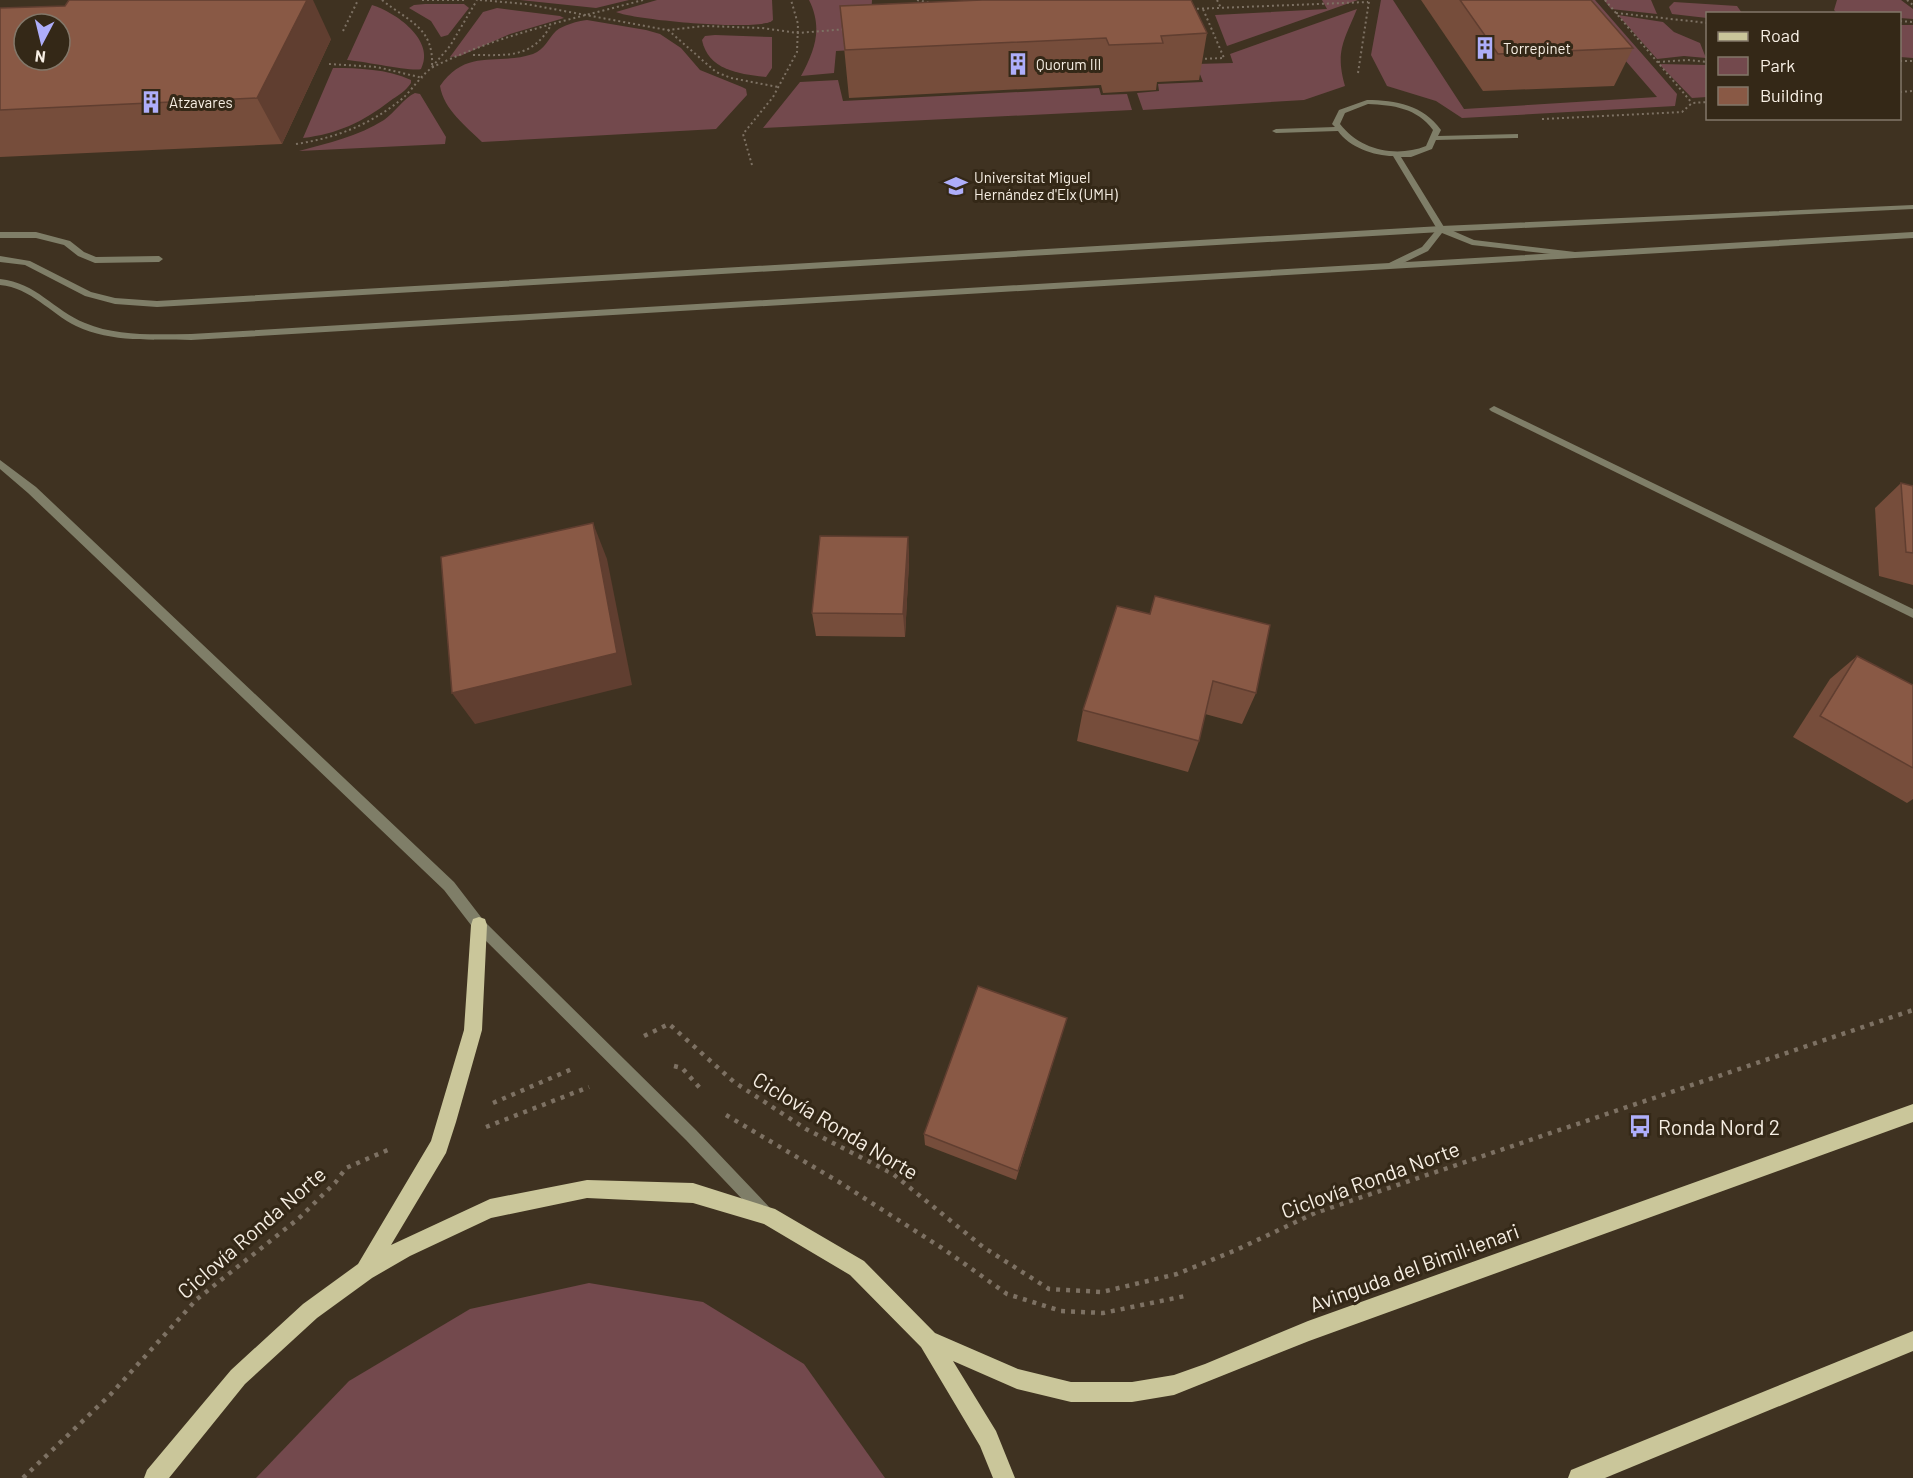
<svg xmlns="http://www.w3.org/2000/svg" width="1913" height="1478" font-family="Barlow,sans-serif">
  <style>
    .green { fill: #73494d }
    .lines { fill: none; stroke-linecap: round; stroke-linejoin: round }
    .path-far1 { stroke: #7d7163; stroke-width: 2; stroke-dasharray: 2 3; stroke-linecap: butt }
    .path { stroke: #7d7163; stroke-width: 4.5; stroke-dasharray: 4 6; stroke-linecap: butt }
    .lane { fill: #7f7e68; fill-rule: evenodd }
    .street { fill: #7f7e68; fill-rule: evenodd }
    .primary { fill: #cac69a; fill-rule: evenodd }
    .wall { fill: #764d3b }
    .shaded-wall { fill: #603e30 }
    .building { fill: #895945; stroke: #603e30; stroke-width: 1.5; fill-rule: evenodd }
    .labels { text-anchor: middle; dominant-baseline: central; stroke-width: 6; stroke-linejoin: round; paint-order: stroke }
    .far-poi-label { font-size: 15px; fill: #f6eee3; stroke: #342817; text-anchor: start }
    .near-street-label { font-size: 21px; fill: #f6eee3; stroke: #342817 }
    .near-poi-label { font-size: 21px; fill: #f6eee3; stroke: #342817; text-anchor: start }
  </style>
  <rect width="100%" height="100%" fill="#3f3221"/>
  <g class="green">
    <polygon points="520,0 629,0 596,8"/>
    <path d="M657 0H772L773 20C763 32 634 20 616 12Z"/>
    <path d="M809 0H872L871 18 1072 38 836 51 834 73 801 76C815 50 823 28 809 0Z"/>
    <polygon points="1322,0 1358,0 1227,46 1215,15 1327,9"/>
    <polygon points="1381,0 1393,0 1464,109 1657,97 1573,0 1595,0 1677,94 1675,106 1462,118 1436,101 1387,86 1371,55"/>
    <polygon points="1604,0 1651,0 1657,14 1611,9"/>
    <polygon points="1837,0 1901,0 1913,9 1913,19 1900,18 1900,14 1837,13 1834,10"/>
    <polygon points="1674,2 1737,6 1742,13 1708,14 1707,18 1672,14 1669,7"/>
    <polygon points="425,4 464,4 469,8 448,35 441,37 431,21 409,8 414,5"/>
    <path d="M372 5C395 12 436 40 421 69 413 72 362 61 347 60Z"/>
    <polygon points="497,8 560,16 564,18 510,34 460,56 450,57 483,12"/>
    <path d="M1357 9C1344 41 1335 51 1345 86L1304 100 1143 110 1137 93 1159 91 1158 84 1203 82 1196 64 1233 63 1230 54Z"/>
    <polygon points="1618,15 1663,22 1674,32 1700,43 1706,58 1684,56 1657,59"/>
    <path d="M587 20 646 30 660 34 681 48 700 70 742 87 746 89 747 95 716 129 482 142C466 126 444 110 440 86 467 47 498 66 533 54 545 49 548 39 556 31 563 25 578 21 587 20Z"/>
    <polygon points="1900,25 1913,25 1913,58 1900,57"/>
    <path d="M715 35 772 37V68L766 77C739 74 708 70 702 40L705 36Z"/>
    <polygon points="1659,64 1707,65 1707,97 1692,98"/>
    <path d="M333 68C359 68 387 69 411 80V83C406 91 397 96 390 101 363 122 337 134 303 138Z"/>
    <polygon points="838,80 843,101 1099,88 1101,95 1127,94 1132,110 763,128 800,82"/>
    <path d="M415 93 420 94 446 137 445 144 299 151C328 143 359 136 384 120 394 113 405 97 415 93Z"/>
    <polygon points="589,1283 703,1302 804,1364 885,1478 256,1478 349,1381 470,1309"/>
  </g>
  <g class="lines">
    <g class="path-far1">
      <path d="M382 0C409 22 434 27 432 67"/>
      <polyline points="422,0 466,0"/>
      <polyline points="480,0 526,4 667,30 705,26 762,28 798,33 847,29"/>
      <polyline points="917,0 930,3"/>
      <polyline points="1217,0 1221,8"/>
      <polyline points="1605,0 1692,103"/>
      <polyline points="1907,0 1913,5"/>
      <polyline points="1192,9 1368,2"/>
      <polyline points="1616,13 1708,23"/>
      <polyline points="1900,21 1913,22"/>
      <polyline points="668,30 716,72 731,78 778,87"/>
      <polyline points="343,31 358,0"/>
      <path d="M473 55C507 55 532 59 551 25"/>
      <polyline points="1200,59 1224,58 1203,9"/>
      <polyline points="1900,61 1913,61"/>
      <polyline points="1658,62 1687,60 1708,62"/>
      <polyline points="329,64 377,67 423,78"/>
      <polyline points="432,67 450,46 477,0"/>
      <polyline points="1358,73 1369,1"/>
      <polyline points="1900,92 1913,91"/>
      <polyline points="1542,119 1682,112 1692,103 1708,102"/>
      <path d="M296 144C336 138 372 124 403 98 413 89 423 72 435 66 501 34 573 19 643 0"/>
      <polyline points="752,165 743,134 773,97 797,52 798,24 791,0"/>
    </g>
    <g class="path">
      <polyline points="644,1036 669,1024 734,1082 806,1129 893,1174 983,1247 1049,1289 1102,1292 1177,1274 1236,1250 1315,1213 1913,1010"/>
      <polyline points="674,1066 682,1068 700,1088"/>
      <polyline points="493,1103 572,1069"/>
      <polyline points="726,1115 839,1182 945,1250 1007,1294 1061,1311 1103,1313 1185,1296"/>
      <polyline points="486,1127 589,1087"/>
      <polyline points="23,1478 111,1394 197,1299 298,1219 335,1183 346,1168 390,1149"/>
    </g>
    <g class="lane">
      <path d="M1367 100C1396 100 1423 105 1441 130L1438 136 1518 134V138H1515L1436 140 1432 149 1411 157H1401L1444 227 1474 240 1575 252 1578 253V257L1472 245 1442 233 1428 251 1395 267H1389V263L1422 247 1437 229 1393 156C1374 156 1349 147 1338 131L1276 133 1272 131 1276 129 1335 127 1332 124 1339 110ZM1368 104C1393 105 1417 108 1433 130L1426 146C1396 158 1360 150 1340 124L1345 113Z"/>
      <polygon points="0,232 36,232 70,241 84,252 96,257 159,256 163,259 159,262 95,263 78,256 64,245 36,238 0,238"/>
    </g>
    <g class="street">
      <polygon points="1913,205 1913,209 1441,232 157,307 115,304 85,296 25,265 0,262 0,256 30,261 91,292 115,298 157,301 1441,226"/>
      <path d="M1913 232V238L191 340C153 339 112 343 76 326 50 313 31 288 0 285V279C37 283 53 310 85 323 118 337 156 334 191 334Z"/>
      <polygon points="1494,406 1913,609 1913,618 1491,411 1489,409"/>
      <polygon points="0,460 36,487 454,882 484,921 696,1130 772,1210 775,1215 772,1220 767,1223 762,1220 686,1140 474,929 444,890 28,493 0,469"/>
    </g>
    <g class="primary">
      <polygon points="479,917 485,919 487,925 482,1030 456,1122 446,1153 391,1245 490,1199 587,1180 693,1183 775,1209 864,1261 935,1333 1018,1369 1071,1382 1132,1382 1174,1375 1205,1364 1308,1321 1913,1104 1913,1122 1309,1341 1174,1395 1132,1402 1071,1402 1017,1389 953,1361 996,1431 1015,1478 993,1478 980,1446 921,1347 850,1275 764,1224 693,1203 587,1198 491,1218 410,1256 372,1278 317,1318 245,1384 169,1478 144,1478 147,1470 231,1370 303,1304 358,1264 431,1141 464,1030 471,925 473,919"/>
      <polygon points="1913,1331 1913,1351 1605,1478 1568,1478 1571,1470"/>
    </g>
  </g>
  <g class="wall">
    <polygon points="1421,0 1591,0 1633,48 1614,86 1483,91"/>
    <polygon points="840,6 1207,33 1199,80 1157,82 1156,90 1103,93 1101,85 849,98"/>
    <polygon points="0,8 331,39 282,144 0,157"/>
    <polygon points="1901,483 1913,486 1913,585 1879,576 1875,508"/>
    <polygon points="908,537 909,562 905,637 816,636 812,613"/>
    <polygon points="1117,606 1256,693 1242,724 1205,714 1199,741 1188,772 1077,741 1083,710"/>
    <polygon points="1857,656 1913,685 1913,799 1907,803 1793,737 1830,679"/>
    <polygon points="1067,1018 1016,1180 925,1145 924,1134"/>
  </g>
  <g class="shaded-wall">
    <polygon points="307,0 313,0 331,39 282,144 257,98"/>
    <polygon points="593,523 607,559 632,685 475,724 452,693"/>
    <polygon points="908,537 909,562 905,637 903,614"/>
  </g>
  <g class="building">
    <path d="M69 0H307L257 98 0 110V8L65 6ZM24 24H60V60H24Z"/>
    <polygon points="982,0 1191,0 1207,33 1161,36 1163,43 1109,45 1106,38 845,50 840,6"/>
    <polygon points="1460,0 1591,0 1633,48 1498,54"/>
    <polygon points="1901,483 1913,486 1913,553 1906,552"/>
    <polygon points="593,523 617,653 452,693 441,557"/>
    <polygon points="820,536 908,537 903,614 812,613"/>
    <polygon points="1155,596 1270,625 1256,693 1213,681 1199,741 1083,710 1117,606 1150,614"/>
    <polygon points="1857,656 1913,685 1913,768 1820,716"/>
    <polygon points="978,986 1067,1018 1018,1171 924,1134"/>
  </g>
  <defs>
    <g id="building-bare" transform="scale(1.8)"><path d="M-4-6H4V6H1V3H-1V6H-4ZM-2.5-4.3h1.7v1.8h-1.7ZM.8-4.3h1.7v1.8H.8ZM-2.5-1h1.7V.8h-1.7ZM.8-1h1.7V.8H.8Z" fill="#aeaefa" stroke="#342817" stroke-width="2.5" paint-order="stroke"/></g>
    <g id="university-bare" transform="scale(1.8)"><path d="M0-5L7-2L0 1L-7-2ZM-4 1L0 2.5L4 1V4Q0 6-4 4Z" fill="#aeaefa" stroke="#342817" stroke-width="2.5" paint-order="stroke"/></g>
    <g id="bus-bare" transform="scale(1.8)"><path d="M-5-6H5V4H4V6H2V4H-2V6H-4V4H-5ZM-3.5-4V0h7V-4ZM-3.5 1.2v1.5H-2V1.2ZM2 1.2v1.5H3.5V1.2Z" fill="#aeaefa" stroke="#342817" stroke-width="2.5" paint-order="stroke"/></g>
  </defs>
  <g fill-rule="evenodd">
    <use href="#building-bare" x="1485" y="48"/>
    <use href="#building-bare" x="1018" y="64"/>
    <use href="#building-bare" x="151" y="102"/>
    <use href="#university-bare" x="956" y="186"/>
    <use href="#bus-bare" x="1640" y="1126"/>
  </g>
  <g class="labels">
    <g class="far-poi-label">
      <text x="1503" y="48">Torrepinet</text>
      <text x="1036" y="64">Quorum III</text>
      <text x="169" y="102">Atzavares</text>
      <text x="974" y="177">Universitat Miguel<tspan x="974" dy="17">Hernández d'Elx (UMH)</tspan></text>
    </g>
    <g class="near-street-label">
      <text transform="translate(836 1125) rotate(31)">Ciclovía Ronda Norte</text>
      <text transform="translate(1370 1179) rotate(-20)">Ciclovía Ronda Norte</text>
      <text transform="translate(251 1232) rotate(-41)">Ciclovía Ronda Norte</text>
      <text transform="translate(1414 1267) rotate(-20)">Avinguda del Bimil·lenari</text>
    </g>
    <g class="near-poi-label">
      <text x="1658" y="1126">Ronda Nord 2</text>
    </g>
  </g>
  <rect x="1706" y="12" width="195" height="108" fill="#342817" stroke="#827769" stroke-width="1.5"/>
  <rect x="1718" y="32" width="30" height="9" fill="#cac69a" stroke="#827769" stroke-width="1.5"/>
  <text x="1760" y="42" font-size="18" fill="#f6eee3">Road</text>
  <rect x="1718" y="57" width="30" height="18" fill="#73494d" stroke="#827769" stroke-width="1.5"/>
  <text x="1760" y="72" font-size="18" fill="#f6eee3">Park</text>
  <rect x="1718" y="87" width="30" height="18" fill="#895945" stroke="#827769" stroke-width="1.5"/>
  <text x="1760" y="102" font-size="18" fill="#f6eee3">Building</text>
  <g transform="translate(42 42) rotate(187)"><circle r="28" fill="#342817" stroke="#827769" stroke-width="1.5"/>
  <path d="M0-4.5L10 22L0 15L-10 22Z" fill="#aeaefa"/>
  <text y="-9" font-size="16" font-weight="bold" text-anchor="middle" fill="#f6eee3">N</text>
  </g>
</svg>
